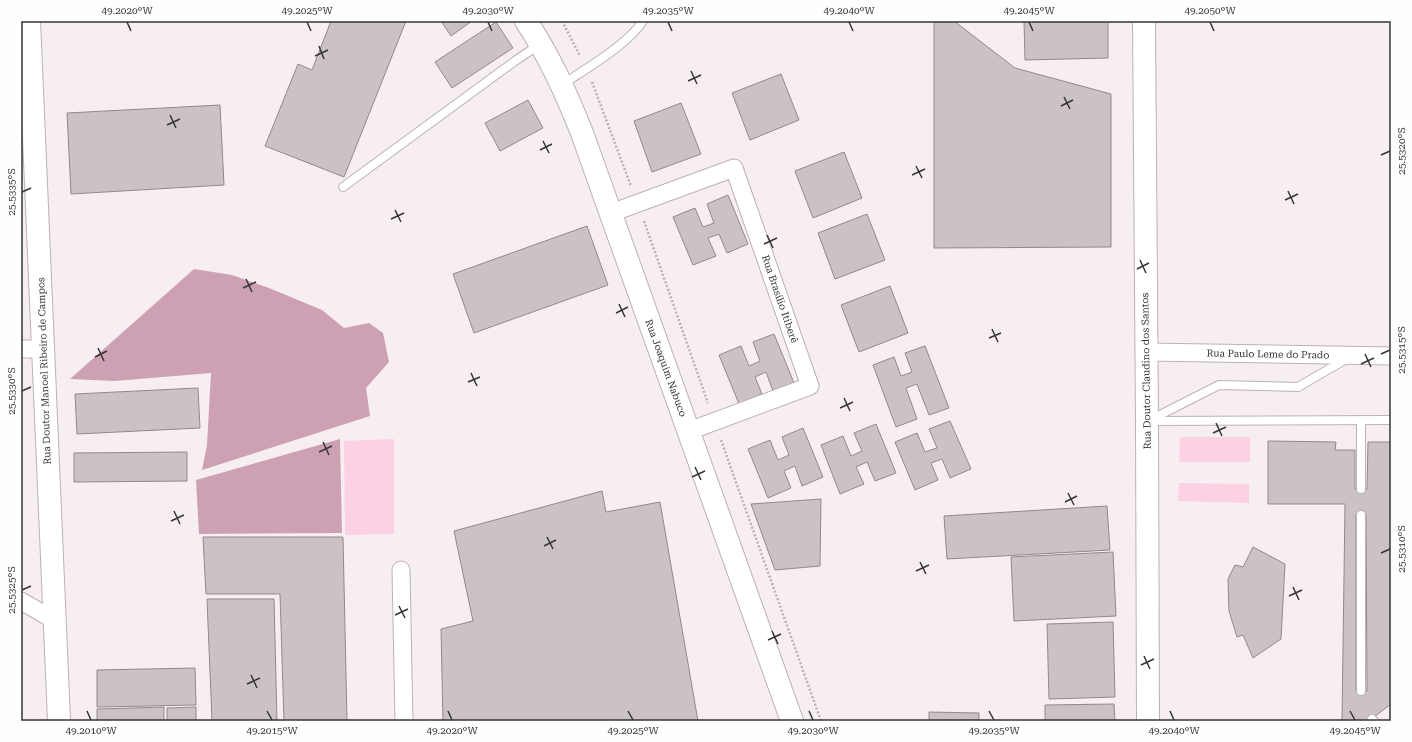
<svg xmlns="http://www.w3.org/2000/svg" width="1412" height="742" font-family="'Roboto Serif',serif">
  <style>
    .green { fill: #fcd1e3 }
    .forest { fill: #cda1b3 }
    .building { fill: #cac2c5; stroke: #91898c; fill-rule: evenodd }
    .lines { fill: none; stroke-linecap: round; stroke-linejoin: round }
    .lane-casing { stroke: #bbb2b6; stroke-width: 10 }
    .street-casing { stroke: #bbb2b6; stroke-width: 19 }
    .secondary-casing { stroke: #bbb2b6; stroke-width: 24 }
    .path { stroke: #b9b2b5; stroke-width: 2.5; stroke-dasharray: 2 2; stroke-linecap: butt }
    .lane { stroke: #fff; stroke-width: 8 }
    .street { stroke: #fff; stroke-width: 17 }
    .secondary { stroke: #fff; stroke-width: 22 }
    .ticks { fill: none; stroke: #373435; stroke-width: 1.5 }
    .labels { text-anchor: middle; dominant-baseline: central; stroke-width: 3; stroke-linejoin: round; paint-order: stroke }
    .street-label { font-size: 10px; fill: #373435; stroke: #fefefe }
    .neatline { fill: none; stroke: #373435; stroke-width: 1.5 }
    .ticks-label { font-size: 10px; text-anchor: middle; fill: #373435 }
  </style>
  <rect width="100%" height="100%" fill="#f7eef1"/>
  <g class="green">
    <polygon points="1180,437 1250,437 1250,462 1179,462"/>
    <polygon points="394,439 394,534 345,535 344,441"/>
    <polygon points="1179,483 1249,484 1249,503 1178,501"/>
  </g>
  <g class="forest">
    <polygon points="194,269 232,275 269,288 322,310 344,328 369,323 383,333 389,362 366,388 370,416 202,470 207,445 211,373 115,381 70,379"/>
    <polygon points="340,439 342,533 199,534 196,480"/>
  </g>
  <g class="building">
    <polygon points="331,21 406,21 344,177 265,146 298,64 312,70"/>
    <polygon points="441,21 472,21 451,36"/>
    <polygon points="934,21 954,21 1015,68 1111,94 1111,247 934,248"/>
    <polygon points="1024,21 1108,21 1108,58 1025,60"/>
    <polygon points="496,22 513,48 452,88 435,62"/>
    <polygon points="781,74 799,120 750,140 732,93"/>
    <polygon points="528,100 543,128 500,151 485,123"/>
    <polygon points="681,103 701,154 652,172 634,121"/>
    <polygon points="220,105 224,185 71,194 67,113"/>
    <polygon points="844,152 862,198 813,218 795,171"/>
    <polygon points="728,195 748,244 727,253 719,234 708,238 716,256 693,265 673,217 695,208 703,227 714,223 707,204"/>
    <polygon points="867,214 885,260 835,279 818,233"/>
    <polygon points="587,226 608,285 474,333 453,274"/>
    <polygon points="890,286 908,333 859,352 841,305"/>
    <polygon points="774,334 794,383 773,391 766,372 755,377 762,394 739,404 719,355 741,346 749,366 760,361 753,342"/>
    <polygon points="925,346 949,408 929,415 917,384 906,388 917,419 896,427 873,365 894,357 901,376 912,372 905,353"/>
    <polygon points="198,388 200,428 77,434 75,394"/>
    <polygon points="950,421 971,469 950,478 942,459 931,463 938,480 915,490 895,442 917,433 925,452 937,448 929,429"/>
    <polygon points="876,424 896,473 875,481 867,462 856,467 864,484 840,494 821,445 843,436 851,456 862,451 854,433"/>
    <polygon points="803,428 823,477 802,486 795,466 784,471 791,488 768,498 748,449 770,440 778,460 789,455 782,437"/>
    <path d="M1268 441 1336 442 1335 450H1355V489H1367L1368 442H1391V704L1369 721H1342L1345 504H1268ZM1356 515H1366L1367 691H1356Z"/>
    <polygon points="187,452 187,481 74,482 74,453"/>
    <polygon points="602,491 606,512 660,502 698,721 443,721 441,629 473,621 454,531"/>
    <polygon points="821,499 820,566 775,570 751,504"/>
    <polygon points="1107,506 1110,550 947,559 944,516"/>
    <polygon points="203,537 343,537 347,721 284,721 280,594 206,594"/>
    <polygon points="1253,547 1285,564 1281,639 1253,658 1243,635 1237,637 1229,611 1228,579 1235,565 1243,567"/>
    <polygon points="1113,552 1116,616 1014,621 1011,557"/>
    <polygon points="207,599 274,599 277,721 212,721"/>
    <polygon points="1113,622 1115,697 1049,699 1047,624"/>
    <polygon points="195,668 196,705 97,707 97,670"/>
    <polygon points="1114,704 1115,721 1045,721 1045,705"/>
    <polygon points="164,707 164,721 97,721 97,709"/>
    <polygon points="196,707 196,721 167,721 167,708"/>
    <polygon points="929,712 979,713 979,721 929,721"/>
  </g>
  <g class="lines">
    <g class="lane-casing">
      <g id="lane">
        <path d="M563 84C587 68 627 45 643 21"/>
        <polyline points="343,187 515,61 540,44"/>
        <polyline points="1150,420 1219,385 1298,387 1348,358"/>
        <polyline points="1148,421 1391,420"/>
        <polyline points="1361,489 1361,420"/>
        <polyline points="1361,515 1361,691"/>
        <polyline points="1372,719 1374,721"/>
      </g>
    </g>
    <g class="street-casing">
      <g id="street">
        <polyline points="611,213 734,168 810,386 689,431"/>
        <polyline points="21,349 43,349"/>
        <polyline points="1146,352 1391,356"/>
        <polyline points="401,570 404,721"/>
        <polyline points="21,601 54,620"/>
      </g>
    </g>
    <g class="secondary-casing">
      <g id="secondary">
        <polyline points="29,21 59,721"/>
        <path d="M526 21C550 57 566 93 582 133L792 721"/>
        <polyline points="1144,21 1147,421 1148,721"/>
      </g>
    </g>
    <g class="path">
      <polyline points="562,21 580,56"/>
      <polyline points="592,82 631,186"/>
      <polyline points="644,221 708,403"/>
      <polyline points="721,440 821,721"/>
    </g>
    <use href="#lane" class="lane"/>
    <use href="#street" class="street"/>
    <use href="#secondary" class="secondary"/>
  </g>
  <path class="ticks" d="M127 22 131 31M307 22 311 31M488 22 492 31M668 22 672 31M849 22 853 31M1029 22 1033 31M1210 22 1214 31M319 46 324 59M315 56 328 50M691 71 697 84M688 81 701 75M1064 97 1070 109M1061 106 1073 100M170 115 176 128M167 125 180 119M543 141 549 153M540 150 552 144M1381 155 1390 151M916 166 922 178M912 175 925 169M1288 191 1294 204M22 192 31 188M1285 200 1298 194M395 210 401 222M391 219 404 213M767 235 773 248M764 244 777 238M1140 260 1146 273M1137 269 1149 263M246 279 252 292M243 288 256 282M619 304 625 317M616 313 628 307M992 329 998 342M989 338 1001 333M98 348 104 361M1365 354 1371 367M1381 354 1390 350M95 357 107 351M1361 364 1374 358M471 373 477 386M468 382 480 377M22 391 31 387M844 398 850 411M840 408 853 402M1216 423 1222 436M1213 433 1226 427M323 442 329 455M319 452 332 446M695 467 701 480M692 477 705 471M1068 493 1074 505M1065 502 1077 496M174 511 180 524M171 521 184 515M547 537 553 549M544 546 556 540M1381 553 1390 549M920 562 926 574M916 571 929 565M1293 587 1299 600M22 590 31 586M1289 596 1302 590M399 606 405 618M395 615 408 609M772 631 778 644M768 640 781 634M1144 656 1150 669M1141 665 1154 659M251 675 257 688M247 684 260 678M87 711 91 720M267 711 272 720M448 711 452 720M628 711 633 720M809 711 813 720M989 711 994 720M1170 711 1174 720M1350 711 1355 720"/>
  <g class="labels">
    <g class="street-label">
      <text transform="translate(780 299) rotate(71)">Rua Brasílio Itiberê</text>
      <text transform="translate(1268 354) rotate(1)">Rua Paulo Leme do Prado</text>
      <text transform="translate(666 368) rotate(70)">Rua Joaquim Nabuco</text>
      <text transform="translate(44 371) rotate(-92)">Rua Doutor Manoel Ribeiro de Campos</text>
      <text transform="translate(1146 371) rotate(-91)">Rua Doutor Claudino dos Santos</text>
    </g>
  </g>
  <rect width="1412" height="742" fill="none" stroke="#fefefe" stroke-width="44"/>
  <rect x="22" y="22" width="1368" height="698" class="neatline"/>
  <g class="ticks-label">
    <text x="127" y="14">49.2020°W</text>
    <text x="307" y="14">49.2025°W</text>
    <text x="488" y="14">49.2030°W</text>
    <text x="668" y="14">49.2035°W</text>
    <text x="849" y="14">49.2040°W</text>
    <text x="1029" y="14">49.2045°W</text>
    <text x="1210" y="14">49.2050°W</text>
    <text transform="translate(1401 151) rotate(-90)" y="4">25.5320°S</text>
    <text transform="translate(11 192) rotate(-90)" y="4">25.5335°S</text>
    <text transform="translate(1401 350) rotate(-90)" y="4">25.5315°S</text>
    <text transform="translate(11 391) rotate(-90)" y="4">25.5330°S</text>
    <text transform="translate(1401 549) rotate(-90)" y="4">25.5310°S</text>
    <text transform="translate(11 590) rotate(-90)" y="4">25.5325°S</text>
    <text x="91" y="734">49.2010°W</text>
    <text x="272" y="734">49.2015°W</text>
    <text x="452" y="734">49.2020°W</text>
    <text x="633" y="734">49.2025°W</text>
    <text x="813" y="734">49.2030°W</text>
    <text x="994" y="734">49.2035°W</text>
    <text x="1174" y="734">49.2040°W</text>
    <text x="1355" y="734">49.2045°W</text>
  </g>
</svg>
